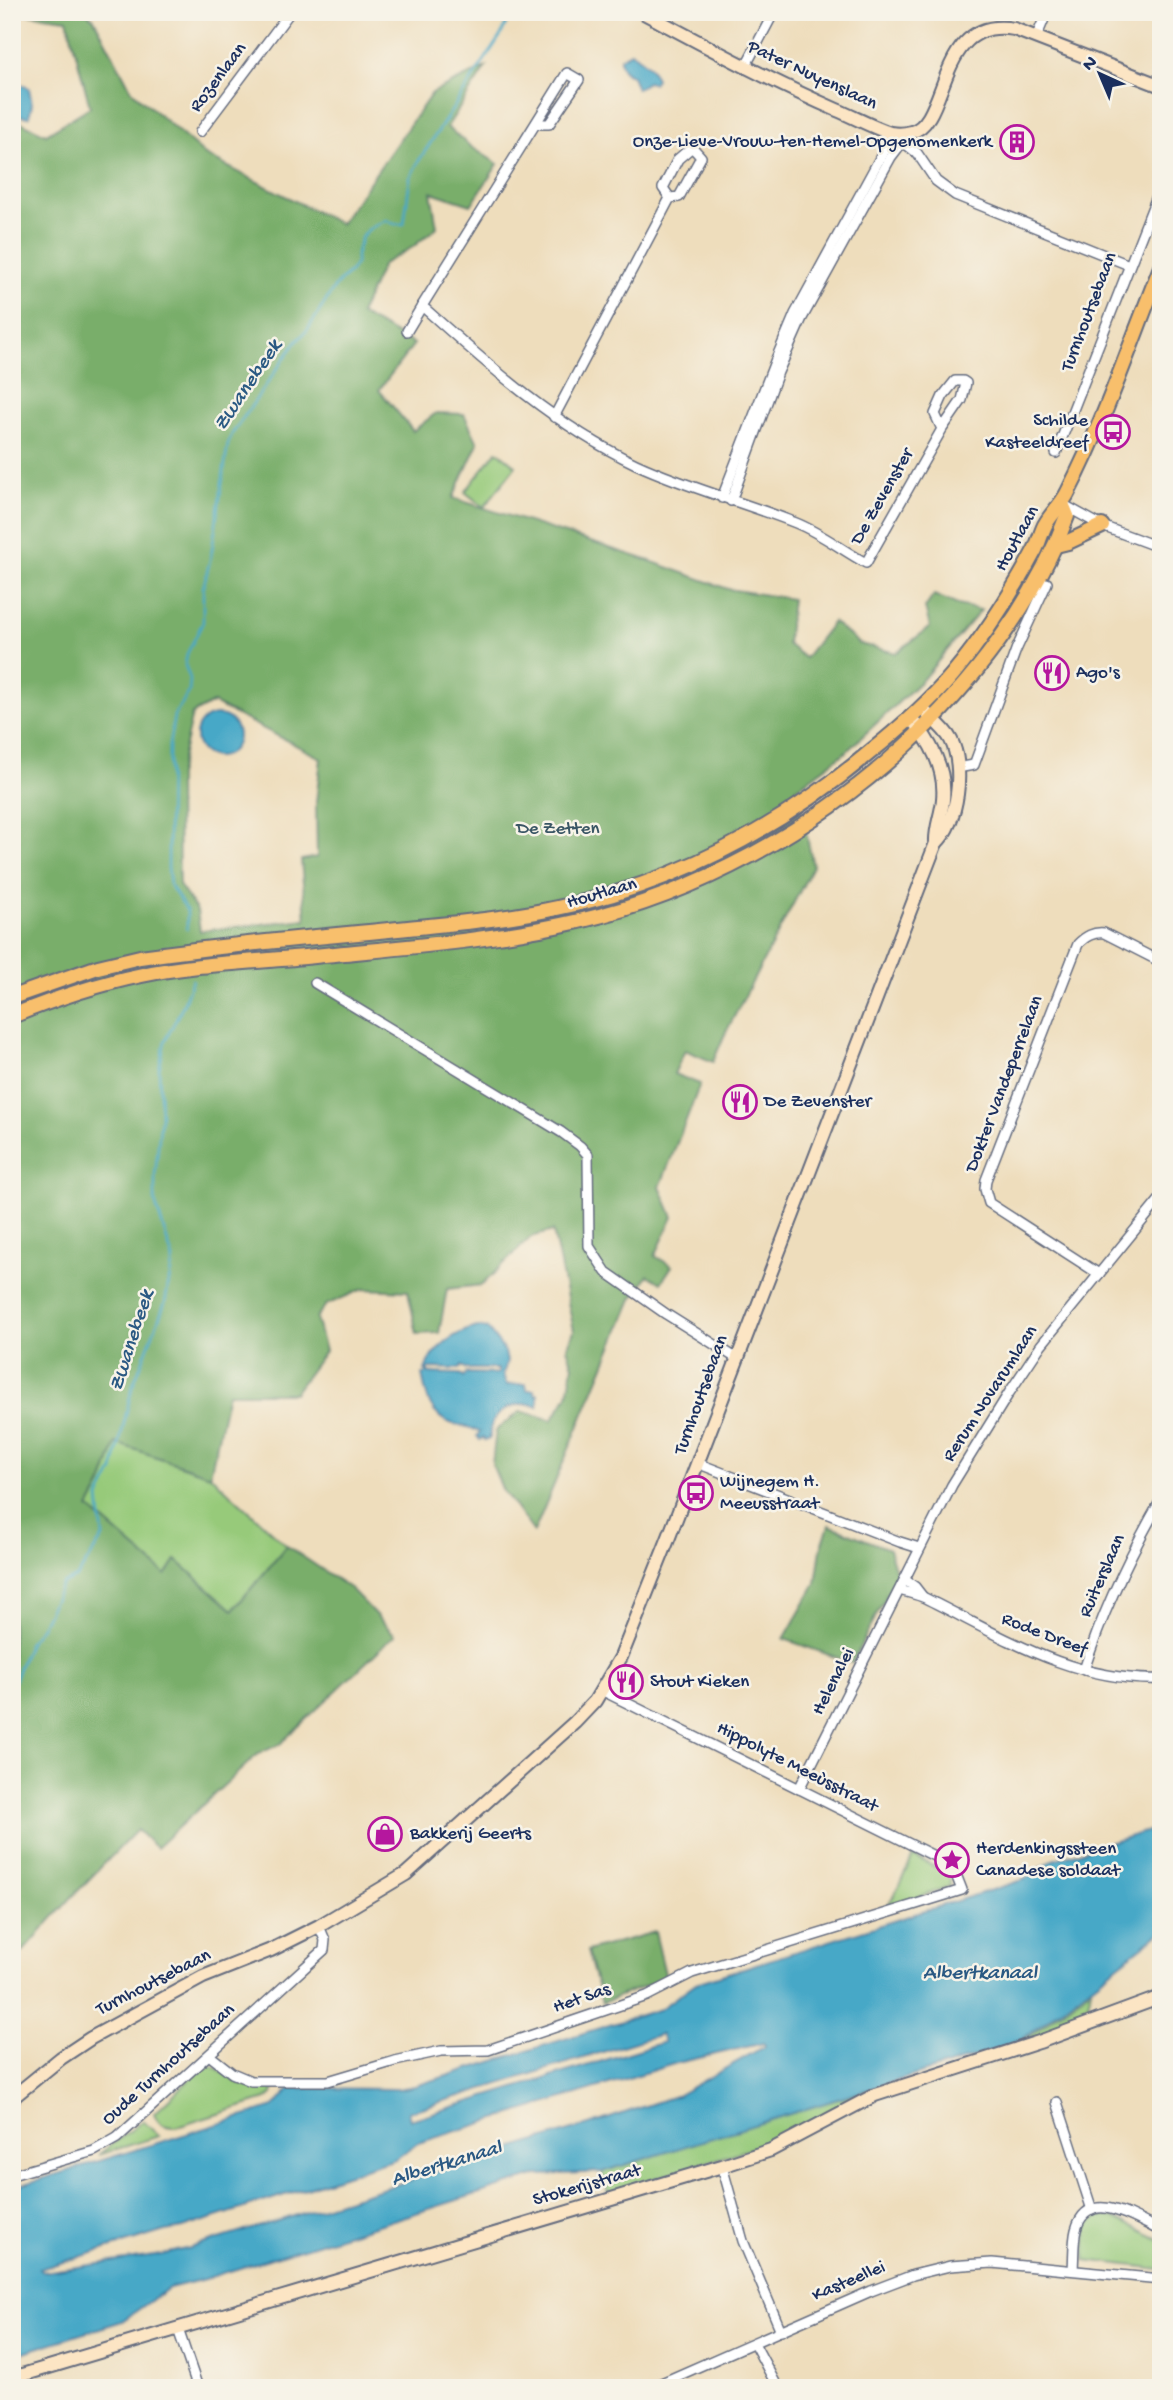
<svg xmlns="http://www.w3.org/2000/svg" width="1173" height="2400" font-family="'Gochi Hand',sans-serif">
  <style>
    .green { fill: #97ca7a; stroke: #597c6c; stroke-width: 2 }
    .forest { fill: #79ae6a; stroke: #4a6e64; stroke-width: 2; fill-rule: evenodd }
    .water { fill: #47a8c7; stroke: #316c92; stroke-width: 2; fill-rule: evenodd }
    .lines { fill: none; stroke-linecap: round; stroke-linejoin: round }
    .stream { stroke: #47a8c7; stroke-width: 2.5 }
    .street-casing { stroke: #656c7f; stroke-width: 12 }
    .secondary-casing { stroke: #656c7f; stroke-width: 16 }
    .primary-casing { stroke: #656c7f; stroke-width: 18 }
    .street { stroke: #fff; stroke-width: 9 }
    .secondary { stroke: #fce5c4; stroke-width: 12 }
    .primary { stroke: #f8bf6c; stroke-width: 14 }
    .labels { text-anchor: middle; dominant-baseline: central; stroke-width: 5; stroke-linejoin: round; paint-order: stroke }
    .street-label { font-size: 19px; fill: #1b2f5e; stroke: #f7f3e8 }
    .poi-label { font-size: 19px; fill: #1b2f5e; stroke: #f7f3e8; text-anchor: start }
    .park-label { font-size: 19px; fill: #3a5665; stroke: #f7f3e8 }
    .water-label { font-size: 21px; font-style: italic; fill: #2a5983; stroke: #f7f3e8 }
  </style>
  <rect width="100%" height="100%" fill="#f7f3e8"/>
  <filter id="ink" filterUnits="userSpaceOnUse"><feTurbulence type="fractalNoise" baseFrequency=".0143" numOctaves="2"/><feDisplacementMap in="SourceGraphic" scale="14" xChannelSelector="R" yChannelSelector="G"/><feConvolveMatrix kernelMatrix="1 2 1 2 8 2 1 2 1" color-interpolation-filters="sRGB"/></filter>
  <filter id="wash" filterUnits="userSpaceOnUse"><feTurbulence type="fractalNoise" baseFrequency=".00686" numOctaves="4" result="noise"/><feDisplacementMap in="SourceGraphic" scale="28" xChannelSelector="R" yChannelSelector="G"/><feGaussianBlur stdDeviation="1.57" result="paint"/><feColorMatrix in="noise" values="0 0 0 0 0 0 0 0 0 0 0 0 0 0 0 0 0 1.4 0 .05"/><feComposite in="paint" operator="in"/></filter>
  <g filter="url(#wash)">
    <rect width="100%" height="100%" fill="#eeddbc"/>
    <g class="green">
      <polygon points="497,451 516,466 484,507 465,492"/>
      <polygon points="116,1443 210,1475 287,1546 233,1610 176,1560 166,1575 89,1508 102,1484"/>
      <polygon points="913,1856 945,1872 950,1875 950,1886 884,1910 895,1894"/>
      <polygon points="1091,1989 1087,2010 1080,2021 1022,2042"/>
      <path d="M205 2065C221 2065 229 2082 245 2085 254 2087 265 2085 274 2085L272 2094 266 2099 177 2127C165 2127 158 2125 154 2113Z"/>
      <polygon points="873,2088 769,2143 608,2193 602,2172"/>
      <polygon points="143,2121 159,2136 98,2155"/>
      <polygon points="1100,2216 1113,2217 1161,2240 1161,2269 1085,2260 1087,2224"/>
    </g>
    <g class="forest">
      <path d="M12 12H85L94 19 132 91 205 155 340 224 432 93 486 67 447 127 470 146 498 164 471 205 431 192 437 227 413 247 383 264 360 314 414 344 379 390 413 431 436 413 464 414 478 443 453 498 650 561 728 589 792 599 787 644 805 658 833 622 860 644 896 653 930 627 925 608 934 595 958 605 981 610 922 680 847 751 797 788 813 866 724 1036 713 1062 685 1050 674 1074 700 1084 660 1187 673 1217 655 1256 672 1266 661 1283 648 1275 632 1299 534 1532 503 1491 492 1464 496 1430 521 1411 552 1420 568 1395 573 1366 567 1348 574 1331 553 1231 531 1237 482 1285 447 1289 439 1333 417 1334 408 1291 363 1289 326 1305 316 1318 325 1351 294 1393H228L210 1475 116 1443 102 1484 89 1508 166 1575 176 1560 233 1610 287 1546 351 1589 395 1635 280 1744 258 1754 156 1848 137 1830 72 1897 12 1964V118L46 134 90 107 67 19ZM213 703 321 758 316 802 317 857 301 860 306 919 200 931 197 911 179 885 178 776 192 714Z"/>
      <polygon points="829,1525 889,1549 897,1575 852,1663 784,1639 816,1583 821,1549"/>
      <polygon points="655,1932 666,1978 602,2003 587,1951"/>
    </g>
    <g class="water">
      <path d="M631 52 650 67 656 79 653 83 647 82 637 89 632 76C624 72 619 67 620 58Z"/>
      <polygon points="12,84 21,84 29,88 32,104 29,117 12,115"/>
      <circle cx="217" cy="736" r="21"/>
      <path d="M478 1327 488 1329 505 1352 507 1362 503 1374 506 1385 526 1384 527 1390H534L535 1395 538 1394V1406C516 1399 488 1412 490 1438L485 1440 483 1437 480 1440 477 1436 480 1432C471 1427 462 1426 453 1424 430 1417 426 1396 422 1375L427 1373 459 1374 463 1377 467 1373 498 1374V1369H466L462 1366 459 1369 429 1368 428 1370H425C431 1349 456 1331 478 1327Z"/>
      <path d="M1161 1827V1932L1016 2044 602 2172 538 2175 201 2280 169 2288 122 2321 12 2356V2188L274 2107 291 2088 398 2089 415 2086 660 2009 696 1983 1023 1880 1053 1860ZM661 2034 664 2042 410 2120 408 2112ZM764 2043 765 2046 678 2095 592 2124 190 2248 161 2255 43 2272 40 2269 165 2231 183 2228 395 2159 418 2143 677 2063Z"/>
    </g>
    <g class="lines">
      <g class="stream">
        <polyline points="187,929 187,911 170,885 168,867 169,745 174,716 189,692 190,679 185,665 187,654 203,622 203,588 211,556 228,444 232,434 293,346 308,329 336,285 352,270 356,263 356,255 362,236 369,229 386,220 395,224 404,224 410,178 418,162 501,35 511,12"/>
        <polyline points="12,1686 29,1642 41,1627 62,1584 77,1577 103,1537 99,1498 113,1471 132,1388 165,1303 173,1259 155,1202 155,1176 161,1116 159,1069 165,1041 183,1005 192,980"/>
      </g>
    </g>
  </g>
  <g filter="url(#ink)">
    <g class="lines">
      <g class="street-casing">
        <g id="street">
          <polyline points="1036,38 1047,12"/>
          <polyline points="745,67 774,12"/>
          <path d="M537 124H549L579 80 567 73 422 306C488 365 554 425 636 464 688 488 743 502 796 523 821 533 842 550 866 563L942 429 962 400 966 383 963 381H955L943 396 935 414 942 429"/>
          <polyline points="200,132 290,12"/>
          <polyline points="407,331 422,306"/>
          <polyline points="554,417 670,198 679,197 701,157 692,147 678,159 663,188 670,198"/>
          <polyline points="1056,453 1161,186"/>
          <polyline points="722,498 776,359 795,314 893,134 917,153 936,181 955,195 1129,265"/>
          <polyline points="731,501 778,372 802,318 891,157 904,140"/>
          <polyline points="1064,505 1102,526 1161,548"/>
          <polyline points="957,768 974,765 1016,650 1047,583"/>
          <polyline points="315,983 561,1132 580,1146 588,1155 589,1246 606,1272 666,1314 736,1358"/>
          <path d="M1099 1274 989 1203 985 1189 986 1180 1078 944C1086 936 1093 932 1104 933L1161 962"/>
          <polyline points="697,1463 900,1542 919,1548"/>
          <polyline points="905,1580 915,1587 922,1596"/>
          <path d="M900 1590C908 1593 917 1594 925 1598 1002 1636 1071 1682 1161 1679"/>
          <path d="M1084 1670C1103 1611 1130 1554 1161 1500"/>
          <polyline points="799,1789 952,1485 1009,1393 1041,1345 1161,1198"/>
          <polyline points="209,2055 232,2073 251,2081 328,2081 395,2061 441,2051 488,2050 647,1996 692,1973 962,1890 955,1872 946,1862 603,1691"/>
          <polyline points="1057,2102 1092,2210"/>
          <polyline points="722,2166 743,2241 781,2331"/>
          <polyline points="12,2175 94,2151 117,2138 324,1950 325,1940 319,1926"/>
          <path d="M1073 2269C1074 2257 1073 2242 1076 2230 1088 2186 1136 2219 1161 2231"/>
          <polyline points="178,2329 198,2388"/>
          <polyline points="754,2343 778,2388"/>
          <polyline points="650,2388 871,2291 913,2275 950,2266 992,2263 1161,2279"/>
        </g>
      </g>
      <g class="secondary-casing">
        <g id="secondary">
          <path d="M642 12C706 46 770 81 837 110 854 117 872 127 890 133 896 134 905 134 911 132 950 123 936 15 1014 29L1161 86"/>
          <path d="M921 708C931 718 945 728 951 740 965 767 958 823 936 843"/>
          <path d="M12 2098 61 2058 91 2038 203 1977 271 1950 319 1926 406 1874 575 1722 595 1701 621 1657 667 1542 936 843C935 828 942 814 943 799 946 769 930 740 911 719"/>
          <polyline points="12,2378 722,2166 771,2150 875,2095 1039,2042 1161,1997"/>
        </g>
      </g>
      <g class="primary-casing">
        <g id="primary">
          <polyline points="1056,545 1068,542 1102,526"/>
          <path d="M12 997 98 967 140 957C223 945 306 938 389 930 445 924 502 920 557 908 674 884 778 829 869 753 899 729 928 704 953 674 984 637 1012 593 1035 550 1039 542 1041 533 1045 525 1052 512 1062 505 1068 492 1105 420 1131 342 1161 267"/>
          <path d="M12 1016C54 999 98 984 142 975 198 963 258 962 315 956 403 947 493 941 579 921 697 894 815 829 904 747 972 684 1034 604 1067 516L1062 504"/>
        </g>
      </g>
      <use href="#street" class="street"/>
      <use href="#secondary" class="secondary"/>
      <use href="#primary" class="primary"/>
    </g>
  </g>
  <defs>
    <g id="building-ring" transform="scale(1.75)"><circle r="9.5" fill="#f7f3e8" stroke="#b5179e" stroke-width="1.5"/><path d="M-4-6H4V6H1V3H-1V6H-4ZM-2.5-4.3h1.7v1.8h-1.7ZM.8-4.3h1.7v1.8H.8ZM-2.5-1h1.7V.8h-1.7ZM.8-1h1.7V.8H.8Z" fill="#b5179e"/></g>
    <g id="bus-ring" transform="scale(1.75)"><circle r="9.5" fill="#f7f3e8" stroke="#b5179e" stroke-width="1.5"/><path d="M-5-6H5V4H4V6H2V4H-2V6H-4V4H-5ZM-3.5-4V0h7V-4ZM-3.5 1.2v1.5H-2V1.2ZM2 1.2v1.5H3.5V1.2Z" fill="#b5179e"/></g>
    <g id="restaurant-ring" transform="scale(1.75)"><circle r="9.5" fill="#f7f3e8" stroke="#b5179e" stroke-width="1.5"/><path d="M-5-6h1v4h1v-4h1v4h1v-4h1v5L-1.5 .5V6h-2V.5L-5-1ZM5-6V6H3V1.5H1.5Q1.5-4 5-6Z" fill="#b5179e"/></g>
    <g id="shop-ring" transform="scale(1.75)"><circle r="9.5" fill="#f7f3e8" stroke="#b5179e" stroke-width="1.5"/><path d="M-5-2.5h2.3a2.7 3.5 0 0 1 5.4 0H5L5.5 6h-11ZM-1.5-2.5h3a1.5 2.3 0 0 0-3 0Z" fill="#b5179e"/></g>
    <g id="sight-ring" transform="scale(1.75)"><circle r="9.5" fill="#f7f3e8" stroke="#b5179e" stroke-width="1.5"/><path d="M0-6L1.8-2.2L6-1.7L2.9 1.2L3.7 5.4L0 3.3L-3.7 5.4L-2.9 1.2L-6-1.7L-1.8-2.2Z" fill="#b5179e"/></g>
  </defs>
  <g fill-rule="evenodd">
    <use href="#building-ring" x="1017" y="142"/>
    <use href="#bus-ring" x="1113" y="432"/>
    <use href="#restaurant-ring" x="1052" y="673"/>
    <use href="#restaurant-ring" x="740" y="1102"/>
    <use href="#bus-ring" x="696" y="1493"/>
    <use href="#restaurant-ring" x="626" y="1682"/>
    <use href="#shop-ring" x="385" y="1834"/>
    <use href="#sight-ring" x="952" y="1860"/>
  </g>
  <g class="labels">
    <g class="street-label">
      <text transform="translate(812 76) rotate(25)">Pater Nuyenslaan</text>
      <text transform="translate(219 78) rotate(-53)">Rozenlaan</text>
      <text transform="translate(1090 312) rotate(-69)">Turnhoutsebaan</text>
      <text transform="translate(883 497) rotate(-60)">De Zevenster</text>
      <text transform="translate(1018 539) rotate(-61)">Houtlaan</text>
      <text transform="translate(602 894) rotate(-16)">Houtlaan</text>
      <text transform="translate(1005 1084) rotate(-69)">Dokter Vandeperrelaan</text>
      <text transform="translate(991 1394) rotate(-57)">Rerum Novarumlaan</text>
      <text transform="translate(702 1395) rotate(-70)">Turnhoutsebaan</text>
      <text transform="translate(1103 1576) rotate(-66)">Ruiterslaan</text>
      <text transform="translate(1044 1635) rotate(21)">Rode Dreef</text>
      <text transform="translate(834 1682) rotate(-63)">Helenalei</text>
      <text transform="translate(797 1768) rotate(27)">Hippolyte Meeùsstraat</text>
      <text transform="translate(154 1983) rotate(-27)">Turnhoutsebaan</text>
      <text transform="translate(582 1999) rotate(-19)">Het Sas</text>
      <text transform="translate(169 2065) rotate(-42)">Oude Turnhoutsebaan</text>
      <text transform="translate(587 2186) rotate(-16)">Stokerijstraat</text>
      <text transform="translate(849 2282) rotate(-23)">Kasteellei</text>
    </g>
    <g class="poi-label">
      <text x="992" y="142" text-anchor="end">Onze-Lieve-Vrouw-ten-Hemel-Opgenomenkerk</text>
      <text x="1088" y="421" text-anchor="end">Schilde<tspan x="1088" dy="22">Kasteeldreef</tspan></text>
      <text x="1076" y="673">Ago's</text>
      <text x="764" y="1102">De Zevenster</text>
      <text x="720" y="1482">Wijnegem H.<tspan x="720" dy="22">Meeusstraat</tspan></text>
      <text x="650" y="1682">Stout Kieken</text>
      <text x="410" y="1834">Bakkerij Geerts</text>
      <text x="976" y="1849">Herdenkingssteen<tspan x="976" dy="22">Canadese soldaat</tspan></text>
    </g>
    <g class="park-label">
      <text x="558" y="829">De Zetten</text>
    </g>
    <g class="water-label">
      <text transform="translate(249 386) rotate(-56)">Zwanebeek</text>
      <text transform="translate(133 1341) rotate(-72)">Zwanebeek</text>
      <text x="980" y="1974">Albertkanaal</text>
      <text transform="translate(447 2165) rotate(-17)">Albertkanaal</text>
    </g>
  </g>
  <rect width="1173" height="2400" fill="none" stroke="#f7f3e8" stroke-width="42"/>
  <g transform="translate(1100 74) rotate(316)" stroke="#f7f3e8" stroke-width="5" paint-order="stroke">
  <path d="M0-5L12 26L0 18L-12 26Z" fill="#1b2f5e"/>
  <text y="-10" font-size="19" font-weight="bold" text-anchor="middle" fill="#1b2f5e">N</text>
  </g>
</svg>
